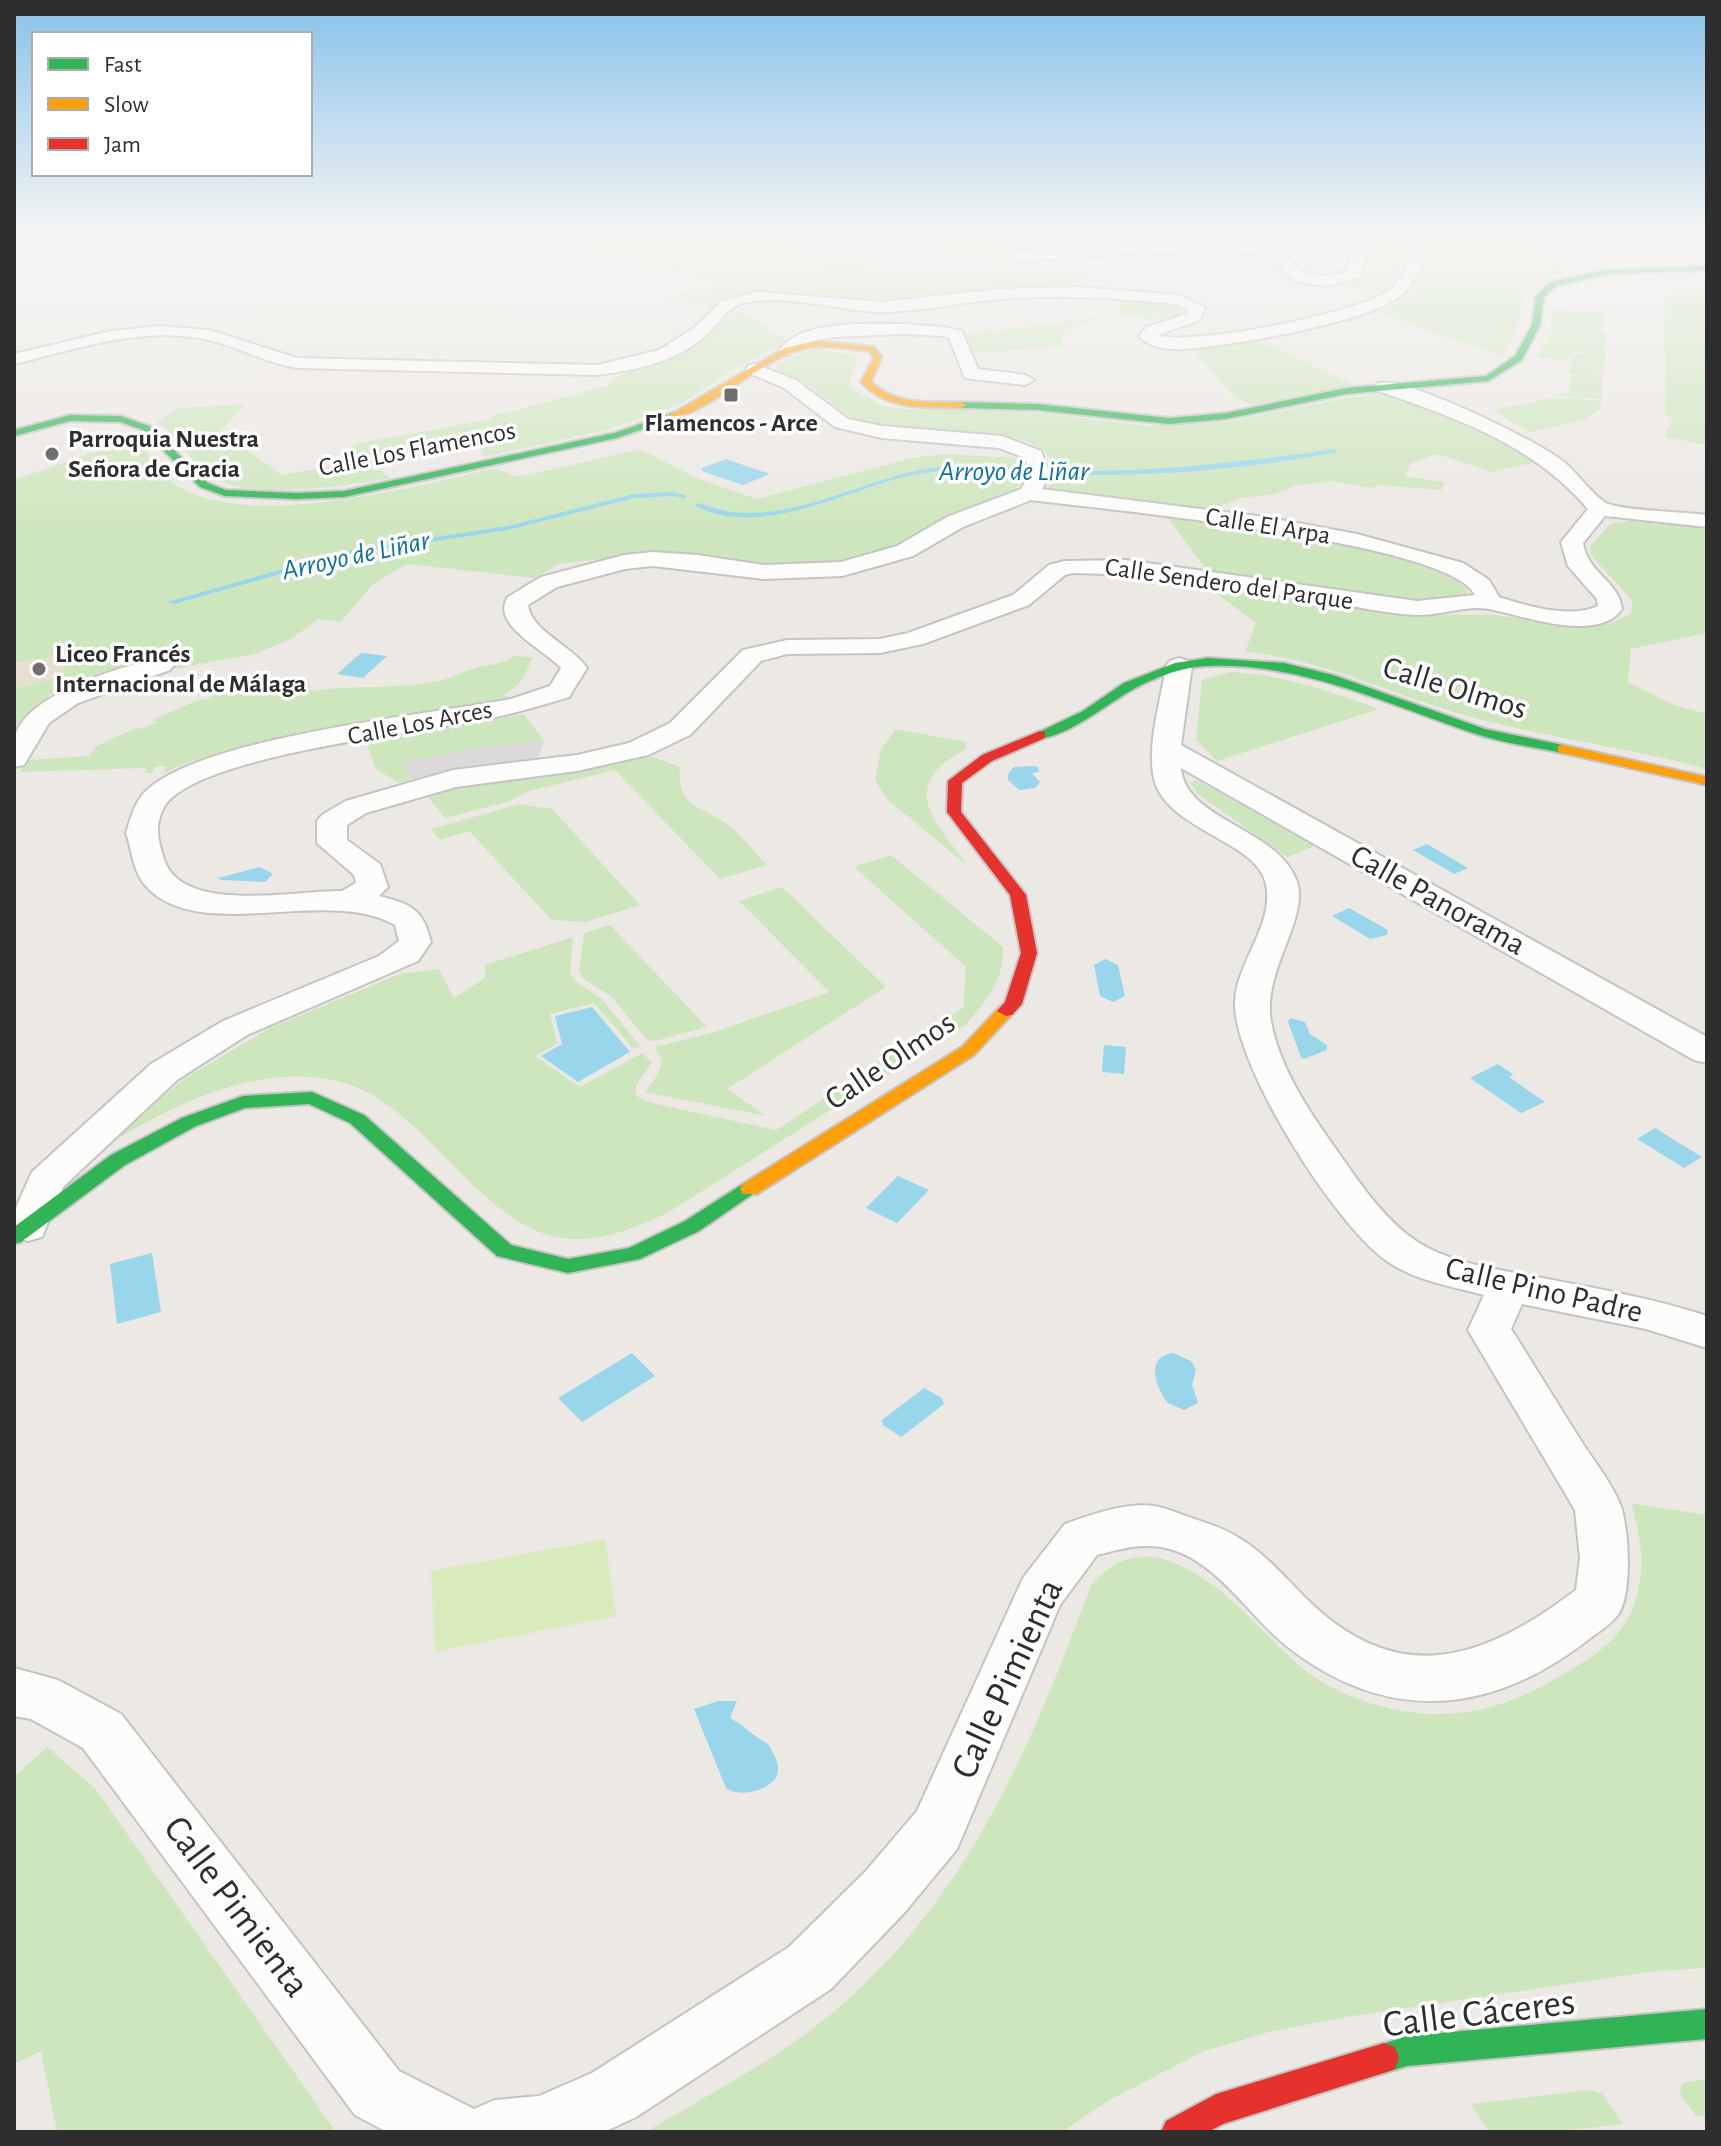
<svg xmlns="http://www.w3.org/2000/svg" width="1721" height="2146" font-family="'Alegreya Sans',sans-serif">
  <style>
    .industrial { fill: #dcd9db }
    .education { fill: #e6e0d3 }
    .green { fill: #cee6be }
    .pitch { fill: #d9eabb }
    .water { fill: #99d6ec }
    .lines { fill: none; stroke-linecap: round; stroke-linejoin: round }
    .stream { fill: #99d6ec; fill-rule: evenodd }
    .street-casing { stroke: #c5c4c5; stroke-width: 4 }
    .fast-casing { stroke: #c5c4c5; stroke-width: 4 }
    .slow-casing { stroke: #c5c4c5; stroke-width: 4 }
    .jam-casing { stroke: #c5c4c5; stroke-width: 4 }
    .street { fill: #fcfcfb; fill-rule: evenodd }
    .fast { fill: #30b455; fill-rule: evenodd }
    .slow { fill: #ff9f0a; fill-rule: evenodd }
    .jam { fill: #e5322d; fill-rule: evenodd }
    .poi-dot { fill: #706f6e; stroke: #fff; stroke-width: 3 }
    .labels { text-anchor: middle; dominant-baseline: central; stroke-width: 7; stroke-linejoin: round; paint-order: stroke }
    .far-poi-label { font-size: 26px; font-weight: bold; fill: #2e2e2e; stroke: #fff; text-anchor: start }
    .far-street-label { font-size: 26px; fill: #2e2e2e; stroke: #fff }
    .far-water-label { font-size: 28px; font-style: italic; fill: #0d6fa3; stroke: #fff }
    .street-label { font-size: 32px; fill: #2e2e2e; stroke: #fff }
    .near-street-label { font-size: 38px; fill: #2e2e2e; stroke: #fff }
  </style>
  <rect width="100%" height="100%" fill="#ece8e4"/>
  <polygon class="industrial" points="544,741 538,758 464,767 412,779 401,763 482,747"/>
  <polygon class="education" points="64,654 63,676 14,689 14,663"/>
  <g class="green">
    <polygon points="565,234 881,234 745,251 737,256 875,270 915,277 1004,269 1008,277 1093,273 1068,289 902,303 738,297 723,301 714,307 669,297 708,292 719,282"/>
    <polygon points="954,234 1031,234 1001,243 1001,246 1020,251 1014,253 935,246"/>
    <polygon points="1372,234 1432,234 1412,241 1388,286 1378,296 1342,284 1367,276"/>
    <path d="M1475 234 1517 241 1565 273C1504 282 1532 321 1501 356L1375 312 1399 303 1418 288C1426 250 1436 239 1475 234Z"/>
    <polygon points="1698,290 1707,290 1707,445 1665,437 1673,417 1665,415 1665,297"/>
    <path d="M1120 298 1176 303 1186 311C1165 326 1148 317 1125 315 1106 314 1082 323 1064 331L1061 347 974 353 967 335 1120 314Z"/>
    <polygon points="1552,309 1607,313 1601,332 1606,333 1605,350 1575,352 1563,360 1536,357 1551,338"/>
    <path d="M731 312 747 315 786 340 785 343 733 369 682 404 605 430 484 457 476 439 420 451 393 452 379 459 383 462 370 466 374 471 380 470 390 478C349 486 250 500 214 478 191 464 179 437 157 422L177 408 246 404 218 434 228 437 282 475 343 464 354 444 492 419 489 417 606 386C623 370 625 374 645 367 679 355 708 339 731 312Z"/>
    <polygon points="1251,337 1355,385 1251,405 1234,397 1192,348"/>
    <path d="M818 349 858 356 849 383 851 388 883 406 902 409 1021 411 1148 426 1227 422 1345 398 1385 394 1504 441 1529 457 1532 463 1492 472 1437 454 1411 463 1404 476 1444 482 1442 490 1379 485 1371 488 1332 481 1295 486 1275 494 1239 498 1209 511 1048 490C1053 475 1056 463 1044 451 1017 426 912 434 873 426 846 420 828 398 805 383 797 377 786 378 777 372L776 366 798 354Z"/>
    <polygon points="1588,352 1605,352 1603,374 1570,374 1572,356"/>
    <polygon points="1583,374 1603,376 1602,399 1554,396 1569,392 1570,377"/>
    <polygon points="1573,398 1602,401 1602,407 1587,419 1529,432 1493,410 1546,399"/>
    <path d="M133 439C152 449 160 475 179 487 253 531 416 486 496 468L515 476 528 475 640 449 696 478 757 499 912 458 944 454 1024 458 1023 480 1015 489 953 515 875 554 832 563 771 564 699 554 631 555 559 564 534 578 407 564 372 585 341 622 319 619 291 639 254 654 78 687 68 682 63 685 67 687 47 696 54 699 23 719 14 732V689L63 676 64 655 14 663V480Z"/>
    <path d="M1167 517C1239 526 1311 535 1381 554 1411 562 1442 569 1467 588L1468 595 1453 599 1409 601 1209 573Z"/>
    <path d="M1628 521 1707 528V633L1631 649 1628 682 1674 705 1707 714V769C1628 747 1547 738 1468 716 1392 695 1324 659 1245 652L1256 623 1212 590 1178 586 1182 581 1391 614 1495 615 1568 625 1608 624 1631 614 1632 600 1590 554 1591 545 1610 524Z"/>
    <path d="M515 655 533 658C522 678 527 681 504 694L509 699 503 701 252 745 189 762 164 773 166 766 155 767 152 773H145L146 768 20 772 27 760 89 756 96 746 136 728 141 729 157 722 153 720 195 701 211 698 210 691 255 690 253 684 308 679 311 691C355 684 403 691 446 679 456 676 465 671 475 668 489 664 504 665 515 655Z"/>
    <path d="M1230 672C1284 675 1329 691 1379 709L1217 761 1196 740 1202 680Z"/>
    <polygon points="524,714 544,741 482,747 402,763 412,779 399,783 376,769 366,743"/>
    <path d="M896 729 966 742V749C896 786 934 821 969 867L888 800 875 780 881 749Z"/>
    <path d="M648 755 680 767C677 808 699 804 727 824 741 835 754 852 767 865L720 879 615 770 529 791 510 801 445 818 426 795C498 773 575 775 648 755Z"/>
    <polygon points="1197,780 1315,846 1287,857 1198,794 1190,782"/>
    <polygon points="520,804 552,809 640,905 586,922 552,920 469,831 440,840 431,829"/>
    <path d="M891 855 1003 947C1004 981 987 1001 965 1025L669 1212C638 1226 606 1241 571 1239 529 1237 496 1207 468 1180 442 1155 416 1126 388 1105 300 1039 172 1101 95 1154L184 1079 270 1028 400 974 439 969 454 998 485 978V965L573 937 570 974 578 983 602 999 641 1047 633 1048 594 1003 550 1014 557 1044 535 1056 580 1087 642 1053 652 1063 636 1085V1096L652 1103 776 1130 963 1008 966 967 854 867Z"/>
    <polygon points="782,887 886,987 727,1089 766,1116 645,1092 658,1074 662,1061 655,1047 712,1033 829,992 739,901"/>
    <polygon points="610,925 707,1027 655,1041 647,1040 611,996 585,980 579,971 584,933"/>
    <path d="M1631 1503 1707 1515V1968L1656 1971 1346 2017 1269 2032 1202 2052 1106 2102 1062 2132H646C702 2098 764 2066 816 2026 963 1911 1028 1755 1091 1585 1113 1560 1139 1549 1172 1562 1222 1582 1254 1624 1293 1660 1319 1684 1350 1698 1384 1707 1468 1728 1524 1701 1594 1655 1647 1619 1649 1559 1631 1503Z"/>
    <polygon points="47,1747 95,1788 336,2132 57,2132 41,2051 14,2064 14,1777"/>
    <polygon points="1707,2079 1707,2115 1696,2116 1680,2094 1682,2083"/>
    <polygon points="1589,2090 1602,2093 1623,2124 1554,2132 1489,2132 1471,2104"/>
  </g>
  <polygon class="pitch" points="605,1539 616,1616 435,1652 431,1571"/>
  <g class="water">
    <polygon points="726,459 770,474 743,485 702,471 702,468"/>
    <polygon points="361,653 387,656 363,678 337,674"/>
    <polygon points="1033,766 1038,767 1039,772 1032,773 1040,782 1035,788 1019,790 1008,780 1008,774 1014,767"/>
    <polygon points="1427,844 1468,868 1454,874 1413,850"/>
    <polygon points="260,867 273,874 265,882 221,880 218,878"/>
    <polygon points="1349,908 1388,930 1387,935 1370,939 1332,916"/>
    <polygon points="1105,959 1118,965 1125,996 1113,1002 1100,996 1094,965"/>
    <polygon points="592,1007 630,1052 578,1082 541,1056 562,1044 555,1016"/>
    <polygon points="1290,1018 1305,1022 1310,1034 1327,1045 1327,1050 1304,1059 1301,1057 1288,1022"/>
    <polygon points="1104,1045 1126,1047 1124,1074 1102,1072"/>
    <polygon points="1498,1064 1513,1074 1509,1077 1545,1102 1521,1113 1470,1078"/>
    <polygon points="1655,1128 1702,1157 1684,1168 1637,1139"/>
    <polygon points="898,1176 929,1190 897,1223 866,1208"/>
    <polygon points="152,1253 161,1312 117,1324 110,1264"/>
    <polygon points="632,1353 655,1376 582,1422 558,1398"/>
    <path d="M1174 1353 1191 1361 1196 1370 1192 1385 1198 1403 1184 1410 1168 1403C1156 1387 1144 1356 1174 1353Z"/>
    <polygon points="924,1388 942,1398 944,1404 901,1437 883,1425 882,1420"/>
    <path d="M718 1701H737L730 1718C745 1726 754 1737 768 1744 773 1753 781 1764 777 1775 771 1791 738 1798 726 1788L694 1709Z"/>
  </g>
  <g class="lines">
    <g class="stream">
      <path d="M1335 449 1338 451 1337 452C1254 468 1167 475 1082 475 1022 475 960 462 900 478 839 494 756 539 694 505L698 503C714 508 728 513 745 513 813 514 874 474 940 467 987 463 1034 471 1080 471 1166 471 1251 461 1335 449Z"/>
      <polygon points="672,492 687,496 684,498 672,496 634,498 508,530 351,554 174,604 167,602 350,550 508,526 634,494"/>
    </g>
    <g class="street-casing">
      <g id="street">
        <path d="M1353 234H1367L1362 275 1359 278 1327 286 1307 284 1290 278 1268 256 1258 252 1215 248 1017 261 1010 257 1017 253C1065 249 1112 246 1160 243 1193 241 1232 235 1265 245 1304 256 1287 285 1347 272Z"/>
        <path d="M1438 234H1459L1430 246C1421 263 1414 287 1398 298 1363 323 1230 346 1184 349 1169 350 1149 348 1139 336L1147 327 1187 314 1188 310 1177 304C1118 298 1059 294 1001 299 960 302 920 312 880 312 836 311 784 292 741 304 725 309 717 326 705 336 676 362 636 370 598 375L297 368C266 363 239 347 209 340 143 325 77 349 14 364V354L111 331 160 326 209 330 297 358 598 365 659 350 694 328 722 301 758 292 882 302 998 289 1077 287 1180 295 1205 308 1200 320 1158 335C1189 347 1368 312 1392 288 1404 276 1410 255 1419 240Z"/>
        <path d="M904 324 944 327 962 331 978 369 1025 375 1034 380 1025 385 965 378 949 338 943 336 904 334 832 337 808 342 788 355 779 350C802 319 869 324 904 324Z"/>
        <path d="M755 364 796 380 848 419 882 426 1002 436 1041 451 1050 474 1042 489 1264 517 1357 534 1463 563 1489 580 1499 597C1526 606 1570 619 1598 606L1597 599 1568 566 1561 542 1588 509C1533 444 1456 418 1378 391L1375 387 1378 383C1406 376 1538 441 1564 462 1575 471 1598 501 1608 504 1634 512 1679 511 1707 515V527L1605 516 1583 543C1588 574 1619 581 1622 609 1598 644 1521 615 1489 609 1466 605 1440 616 1416 615 1387 614 1356 606 1326 602 1242 590 1158 574 1073 573L1065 575 1029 605 923 644 880 653 787 654 761 661 690 735 648 755 577 771 456 787 366 813 347 825V840L380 864 388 887 379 896C411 904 423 909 431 942L418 961 247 1035 177 1080 63 1187 42 1237 28 1241 14 1237V1212L32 1172 151 1064 223 1021 379 956 399 941 395 925C326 885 198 946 145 885 133 871 132 850 126 833 130 820 134 805 143 794 193 738 431 714 511 699L550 686 561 668C547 651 489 625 508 597L541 577 624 555 653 552 698 555 764 565 841 562 897 546 947 517 1021 489 1030 474 1025 458 999 448 882 438 835 427 784 388 749 373 746 369 749 365ZM1031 500C1100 509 1450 541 1475 595L1417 601 1126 560 1064 561 1049 565 1013 595 908 633 880 639 787 640 743 650 670 723 629 743 577 755 453 770 346 801 322 815 317 821V843L354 875 356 883 342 891C296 890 181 915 164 859 158 841 154 825 164 807 194 756 421 732 482 720 512 714 540 706 569 697L587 668C571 645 531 631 528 605L557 587 625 569 653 566 764 579 842 576 913 556 963 527Z"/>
        <path d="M161 657 170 660 174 665 170 670 78 703 49 723 24 765 14 767C14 758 12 744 15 736 29 692 120 668 161 657Z"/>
        <path d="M1179 658 1188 661 1192 666 1181 745 1707 1037V1063L1694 1060 1181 768C1185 821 1279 828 1297 882 1309 920 1262 970 1271 1022 1280 1068 1307 1108 1333 1145 1357 1179 1381 1217 1416 1241 1451 1264 1501 1270 1542 1278 1598 1289 1653 1298 1707 1316V1348L1646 1329 1522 1304 1511 1329C1536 1368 1560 1408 1585 1447 1597 1465 1612 1484 1620 1504 1629 1526 1633 1597 1617 1616 1610 1625 1598 1632 1589 1639 1492 1715 1389 1725 1289 1648 1245 1614 1209 1544 1145 1546 1129 1546 1113 1551 1097 1555L1060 1605 957 1849 905 1912 831 1989 636 2117 604 2132H387L355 2115 83 1748 31 1719 14 1716V1668L58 1680 121 1714 399 2071 474 2109 495 2100 539 2096 592 2073 789 1947 865 1872 917 1811 1023 1578 1065 1524C1090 1515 1127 1502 1154 1506 1166 1508 1177 1513 1189 1517 1206 1523 1224 1528 1239 1538 1269 1556 1290 1584 1315 1607 1406 1690 1490 1655 1576 1590L1580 1558 1575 1510 1468 1330 1484 1295C1451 1286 1415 1281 1387 1261 1335 1225 1237 1070 1235 1006 1234 964 1275 926 1266 884 1257 839 1161 830 1153 774 1148 738 1161 701 1166 666L1170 661Z"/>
      </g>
    </g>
    <g class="fast-casing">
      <g id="fast">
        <polygon points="1707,266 1707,270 1607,274 1556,286 1544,297 1540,325 1522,360 1488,381 1346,394 1226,419 1169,424 1037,410 961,408 956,405 961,402 1037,404 1169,418 1226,413 1346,388 1486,376 1515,356 1532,325 1536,296 1550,282 1607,270"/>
        <polygon points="675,412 678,413 678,417 617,438 344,497 296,499 225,496 200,487 143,430 120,422 70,421 14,436 14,430 70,415 121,416 149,426 208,483 226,490 296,493 344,491 614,433"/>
        <path d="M1208 658 1284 663 1333 675 1485 729 1563 745 1570 749 1563 753C1533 747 1502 743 1473 733 1387 704 1301 662 1208 666 1183 667 1154 677 1132 690 1110 702 1061 742 1035 738L1033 735 1083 711 1124 683 1175 663Z"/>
        <polygon points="312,1092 364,1115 511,1245 568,1259 629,1248 685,1221 743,1184 757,1184 760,1189 699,1231 640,1259 568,1273 497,1256 350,1123 309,1104 245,1108 196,1126 125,1165 21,1242 14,1244 14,1227 111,1155 182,1118 243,1096"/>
        <polygon points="1707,2009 1707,2039 1407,2066 1384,2073 1373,2069 1369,2058 1373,2047 1407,2036"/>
      </g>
    </g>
    <g class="slow-casing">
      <g id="slow">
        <path d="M816 341 874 347 882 357 871 382C896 405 928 402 961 402L966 405 961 408C925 407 888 411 861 382L874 357 868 351C851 350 830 345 813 347 761 355 724 404 675 418L670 415 785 348Z"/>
        <polygon points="1563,745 1707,777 1707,785 1558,752 1558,746"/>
        <polygon points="1006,1006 1015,1011 974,1055 757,1194 743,1194 740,1189 743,1184 962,1047 1000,1007"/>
      </g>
    </g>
    <g class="jam-casing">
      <g id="jam">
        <polygon points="1040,731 1045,732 1045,738 992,761 962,783 961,812 1026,895 1037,953 1022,1004 1012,1015 1006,1016 997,1011 1005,1002 1021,953 1010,895 947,812 948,781 982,755"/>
        <polygon points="1384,2043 1395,2047 1399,2058 1395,2069 1384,2073 1223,2124 1208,2132 1161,2132 1166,2121 1216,2094"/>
      </g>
    </g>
    <use href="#street" class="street"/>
    <use href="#fast" class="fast"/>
    <use href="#slow" class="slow"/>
    <use href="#jam" class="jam"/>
  </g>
  <linearGradient id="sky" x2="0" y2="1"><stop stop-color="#88c2ea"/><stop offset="0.44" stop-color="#f6f5f3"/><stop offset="1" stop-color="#f6f5f3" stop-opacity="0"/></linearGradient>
  <rect width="1721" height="534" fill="url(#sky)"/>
  <g class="poi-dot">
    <rect x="723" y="387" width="16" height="16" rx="4"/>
    <circle cx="52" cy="454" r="8"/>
    <circle cx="39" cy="669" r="8"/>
  </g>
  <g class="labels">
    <g class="far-poi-label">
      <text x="731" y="423" text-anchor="middle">Flamencos - Arce</text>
      <text x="68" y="439">Parroquia Nuestra<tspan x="68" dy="30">Señora de Gracia</tspan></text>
      <text x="55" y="654">Liceo Francés<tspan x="55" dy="30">Internacional de Málaga</tspan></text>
    </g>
    <g class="far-street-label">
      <text transform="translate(417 449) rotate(-11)">Calle Los Flamencos</text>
      <text transform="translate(1268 526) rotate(9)">Calle El Arpa</text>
      <text transform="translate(1229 584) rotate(8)">Calle Sendero del Parque</text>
      <text transform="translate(420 723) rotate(-11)">Calle Los Arces</text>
    </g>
    <g class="far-water-label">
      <text x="1014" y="472">Arroyo de Liñar</text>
      <text transform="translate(356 556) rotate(-12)">Arroyo de Liñar</text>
    </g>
    <g class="street-label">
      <text transform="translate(1455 688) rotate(17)">Calle Olmos</text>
      <text transform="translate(1438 900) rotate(29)">Calle Panorama</text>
      <text transform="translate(890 1061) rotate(-34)">Calle Olmos</text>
      <text transform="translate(1544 1290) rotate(13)">Calle Pino Padre</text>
    </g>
    <g class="near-street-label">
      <text transform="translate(1008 1679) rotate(-65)">Calle Pimienta</text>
      <text transform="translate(236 1907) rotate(53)">Calle Pimienta</text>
      <text transform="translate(1479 2014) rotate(-7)">Calle Cáceres</text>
    </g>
  </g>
  <rect width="1721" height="2146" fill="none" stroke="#2e2e2e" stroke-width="32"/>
  <rect x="32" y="32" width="280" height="144" fill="#ffffff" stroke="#ababab" stroke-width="2"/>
  <rect x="48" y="58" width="40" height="12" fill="#30b455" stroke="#ababab" stroke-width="2"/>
  <text x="104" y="72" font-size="24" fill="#2e2e2e">Fast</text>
  <rect x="48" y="98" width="40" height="12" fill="#ff9f0a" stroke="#ababab" stroke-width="2"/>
  <text x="104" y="112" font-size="24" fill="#2e2e2e">Slow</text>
  <rect x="48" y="138" width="40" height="12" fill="#e5322d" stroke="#ababab" stroke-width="2"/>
  <text x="104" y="152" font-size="24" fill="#2e2e2e">Jam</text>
</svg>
